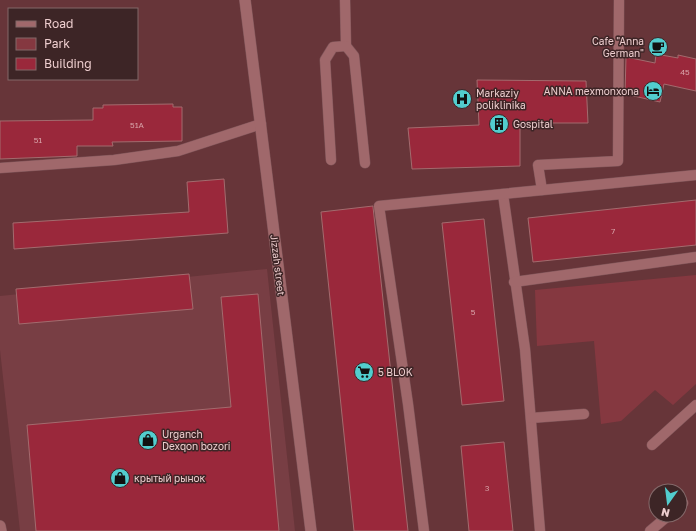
<svg xmlns="http://www.w3.org/2000/svg" width="696" height="531" font-family="'Golos Text',sans-serif">
  <style>
    .built { fill: #783e44 }
    .green { fill: #853840 }
    .building { fill: #9a283b; stroke: #a36b6e }
    .lines { fill: none; stroke-linecap: round; stroke-linejoin: round }
    .service-casing { stroke: #7e5458; stroke-width: 11 }
    .minor-casing { stroke: #7e5458; stroke-width: 12 }
    .service { stroke: #a0686b; stroke-width: 10 }
    .minor { stroke: #a0686b; stroke-width: 11 }
    .labels { text-anchor: middle; dominant-baseline: central; stroke-width: 3; stroke-linejoin: round; paint-order: stroke }
    .number-label { font-size: 8px; fill: #d8a4a9 }
    .poi-label { font-size: 10px; fill: #edcdce; stroke: #3d2526; text-anchor: start }
    .street-label { font-size: 10px; fill: #edcdce; stroke: #3d2526 }
  </style>
  <rect width="100%" height="100%" fill="#673539"/>
  <polygon class="built" points="267,269 295,531 20,531 0,350 0,296"/>
  <polygon class="green" points="696,275 696,384 673,405 655,390 621,421 601,424 594,341 537,346 535,290"/>
  <g class="building">
    <polygon points="656,54 678,58 678,55 696,59 696,91 664,84 660,102 625,94 626,57 655,63"/>
    <polygon points="477,80 586,81 588,123 520,123 520,166 412,169 408,128 479,125"/>
    <polygon points="173,104 173,107 182,107 182,141 112,142 113,146 77,146 77,156 0,159 0,121 93,120 93,108 103,108 103,105"/>
    <polygon points="224,179 228,233 14,249 13,223 189,212 187,182"/>
    <polygon points="696,200 696,245 533,262 528,218"/>
    <polygon points="373,206 373,207 408,531 354,531 321,212"/>
    <polygon points="484,219 504,401 462,405 442,223"/>
    <polygon points="189,274 193,309 19,324 16,289"/>
    <polygon points="258,294 279,531 36,531 27,425 231,407 221,297"/>
    <polygon points="504,442 513,531 469,531 461,446"/>
  </g>
  <g class="lines">
    <g class="service-casing">
      <g id="service">
        <polyline points="345,0 346,46 354,56 365,163"/>
        <polyline points="331,160 325,60 333,47 346,46"/>
        <polyline points="0,168 114,160 178,151 261,124"/>
        <polyline points="542,190 538,165 618,161 619,0"/>
        <polyline points="503,194 525,349 540,531"/>
        <polyline points="514,282 696,257"/>
        <polyline points="531,418 584,414"/>
        <polyline points="652,445 696,405"/>
        <polyline points="680,505 683,503"/>
        <polyline points="424,531 408,404 379,206 696,175"/>
        <polyline points="650,531 669,515"/>
      </g>
    </g>
    <g class="minor-casing">
      <g id="minor">
        <polyline points="245,0 311,531"/>
        <polyline points="0,526 1,531"/>
      </g>
    </g>
    <use href="#service" class="service"/>
    <use href="#minor" class="minor"/>
  </g>
  <defs>
    <g id="cafe-disc" transform="scale(1)"><circle r="9.5" fill="#52cdce" stroke="#3d2526"/><path d="M-5.5-4.5H6V0H3Q3 3.5 0 3.5H-2.5Q-5.5 3.5-5.5 0ZM3-3.2v2h1.7v-2ZM-6 4.5H4V6H-6Z" fill="#111"/></g>
    <g id="hotel-disc" transform="scale(1)"><circle r="9.5" fill="#52cdce" stroke="#3d2526"/><path d="M-6-4.5h1.5V1H6V5H4.5V3h-9V5H-6ZM-4 0a1.8 1.8 0 1 1 3.6 0ZM.5 0V-2.5h3Q6-2.5 6 0Z" fill="#111"/></g>
    <g id="hospital-disc" transform="scale(1)"><circle r="9.5" fill="#52cdce" stroke="#3d2526"/><path d="M-5-5h3v3.5h4V-5h3V5h-3V1.5h-4V5h-3Z" fill="#111"/></g>
    <g id="building-disc" transform="scale(1)"><circle r="9.5" fill="#52cdce" stroke="#3d2526"/><path d="M-4-6H4V6H1V3H-1V6H-4ZM-2.5-4.3h1.7v1.8h-1.7ZM.8-4.3h1.7v1.8H.8ZM-2.5-1h1.7V.8h-1.7ZM.8-1h1.7V.8H.8Z" fill="#111"/></g>
    <g id="supermarket-disc" transform="scale(1)"><circle r="9.5" fill="#52cdce" stroke="#3d2526"/><path d="M-6-5.5h2.5l.6 2H6L4.5 2H-2.5L-4.4-4H-6ZM-1.5 3.2a1.3 1.3 0 1 0 .1 0ZM3 3.2a1.3 1.3 0 1 0 .1 0Z" fill="#111"/></g>
    <g id="shop-disc" transform="scale(1)"><circle r="9.5" fill="#52cdce" stroke="#3d2526"/><path d="M-5-2.5h2.3a2.7 3.5 0 0 1 5.4 0H5L5.5 6h-11ZM-1.5-2.5h3a1.5 2.3 0 0 0-3 0Z" fill="#111"/></g>
  </defs>
  <g fill-rule="evenodd">
    <use href="#cafe-disc" x="658" y="47"/>
    <use href="#hotel-disc" x="653" y="91"/>
    <use href="#hospital-disc" x="462" y="99"/>
    <use href="#building-disc" x="499" y="124"/>
    <use href="#supermarket-disc" x="364" y="372"/>
    <use href="#shop-disc" x="148" y="440"/>
    <use href="#shop-disc" x="120" y="478"/>
  </g>
  <g class="labels">
    <g class="number-label">
      <text x="685" y="72">45</text>
      <text x="137" y="125">51A</text>
      <text x="38" y="140">51</text>
      <text x="613" y="231">7</text>
      <text x="473" y="312">5</text>
      <text x="487" y="488">3</text>
    </g>
    <g class="poi-label">
      <text x="644" y="41" text-anchor="end">Cafe "Anna<tspan x="644" dy="12">German"</tspan></text>
      <text x="639" y="91" text-anchor="end">ANNA mexmonxona</text>
      <text x="476" y="93">Markaziy<tspan x="476" dy="12">poliklinika</tspan></text>
      <text x="513" y="124">Gospital</text>
      <text x="378" y="372">5 BLOK</text>
      <text x="162" y="434">Urganch<tspan x="162" dy="12">Dexqon bozori</tspan></text>
      <text x="134" y="478">крытый рынок</text>
    </g>
    <g class="street-label">
      <text transform="translate(278 265) rotate(83)">Jizzah street</text>
    </g>
  </g>
  <rect x="8" y="8" width="130" height="72" fill="#3d2526" stroke="#836869"/>
  <rect x="16" y="21" width="20" height="6" fill="#a0686b" stroke="#836869"/>
  <text x="44" y="28" font-size="12" fill="#edcdce">Road</text>
  <rect x="16" y="38" width="20" height="12" fill="#853840" stroke="#836869"/>
  <text x="44" y="48" font-size="12" fill="#edcdce">Park</text>
  <rect x="16" y="58" width="20" height="12" fill="#9a283b" stroke="#836869"/>
  <text x="44" y="68" font-size="12" fill="#edcdce">Building</text>
  <g transform="translate(668 503) rotate(194)"><circle r="19" fill="#3d2526" stroke="#836869"/>
  <path d="M0-3L7 15L0 10L-7 15Z" fill="#52cdce"/>
  <text y="-6" font-size="11" font-weight="bold" text-anchor="middle" fill="#edcdce">N</text>
  </g>
</svg>
